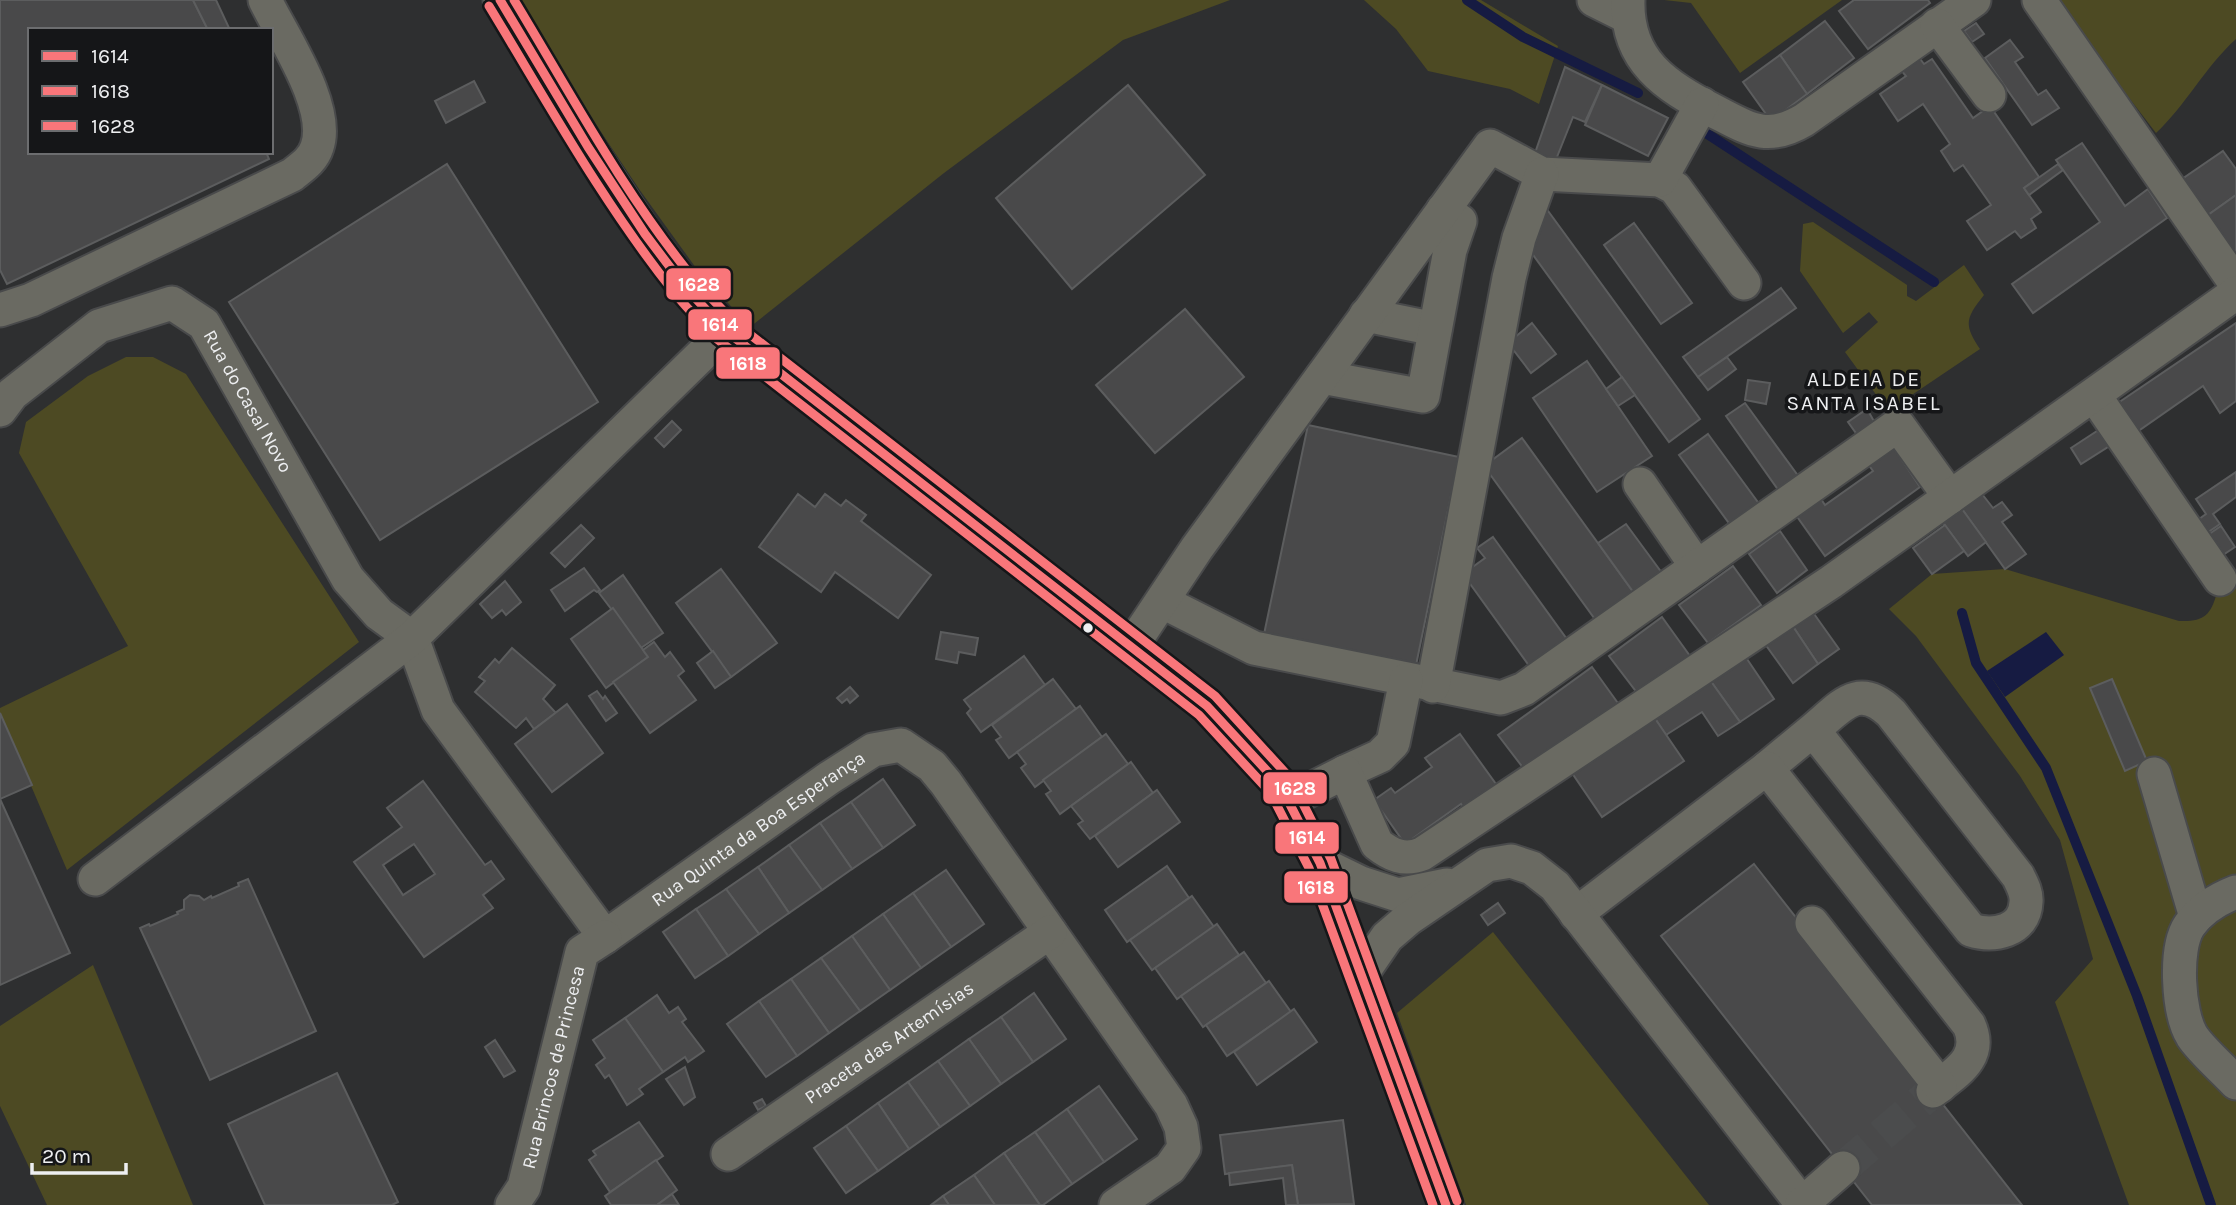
<svg xmlns="http://www.w3.org/2000/svg" width="2236" height="1205" font-family="Karla,sans-serif">
  <style>
    .green { fill: #4d4a23 }
    .water { fill: #161b42 }
    .lines { fill: none; stroke-linecap: round; stroke-linejoin: round }
    .stream { stroke: #161b42; stroke-width: 10 }
    .building { fill: #49494a; stroke: #5c5d5e; stroke-width: 2; fill-rule: evenodd }
    .minor-tunnel { stroke: #4b4c4d; stroke-width: 33; stroke-dasharray: 33 17; stroke-linecap: butt }
    .minor-casing { stroke: #494a4b; stroke-width: 37 }
    .minor { stroke: #6a6a62; stroke-width: 33 }
    .bus-1-casing { stroke: #151618; stroke-width: 14 }
    .bus-2-casing { stroke: #151618; stroke-width: 14 }
    .bus-3-casing { stroke: #151618; stroke-width: 14 }
    .bus-1 { stroke: #f9767a; stroke-width: 9 }
    .bus-2 { stroke: #f9767a; stroke-width: 9 }
    .bus-3 { stroke: #f9767a; stroke-width: 9 }
    .bus-dot { fill: #eeeff1; stroke: #151618; stroke-width: 2.5 }
    .labels { text-anchor: middle; dominant-baseline: central; stroke-width: 7; stroke-linejoin: round; paint-order: stroke }
    .street-label { font-size: 19px; fill: #eeeff1; stroke: #151618 }
    .neighbourhood-label { font-size: 21px; letter-spacing: 2px; fill: #eeeff1; stroke: #151618 }
    .line-badge { stroke: #151618; stroke-width: 2.5 }
    .badge-label { font-size: 19px; text-anchor: middle; font-weight: bold; fill: #fff }
  </style>
  <rect width="100%" height="100%" fill="#2e2f30"/>
  <g class="green">
    <polygon points="520,0 1230,0 1123,40 944,173 750,327 696,268 639,189 549,54"/>
    <polygon points="1364,0 1481,0 1558,46 1539,104 1510,89 1428,71 1396,29"/>
    <polygon points="1664,0 1842,0 1740,73 1691,3"/>
    <path d="M2054 0H2236V39C2205 67 2186 105 2156 133Z"/>
    <path d="M1813 222 1907 285V296L1916 301 1964 265 1984 295C1966 318 1963 324 1980 349L1888 411 1845 352 1878 322 1869 312 1843 333 1800 271 1803 224Z"/>
    <polygon points="126,357 153,357 186,374 359,642 67,870 0,713 0,708 128,646 19,453 26,422 88,376"/>
    <path d="M2005 569 2179 621C2203 622 2211 616 2217 592L2236 586V1205H2129L2055 1002 2093 959 2060 840 2020 776 1916 636 1889 609 1932 574Z"/>
    <polygon points="1493,932 1709,1205 1466,1205 1397,1013"/>
    <polygon points="93,965 193,1205 47,1205 0,1106 0,1026"/>
  </g>
  <polygon class="water" points="2046,632 2064,655 2005,697 1987,671"/>
  <g class="lines">
    <g class="stream">
      <polyline points="1467,0 1523,37 1638,93"/>
      <polyline points="1706,133 1934,282"/>
      <polyline points="1962,613 1976,663 2046,768 2137,996 2211,1205"/>
    </g>
  </g>
  <g class="building">
    <polygon points="0,0 193,0 208,30 30,30 30,152 266,152 269,159 7,284 0,270"/>
    <polygon points="193,0 216,0 230,30 208,30"/>
    <polygon points="1854,0 1928,0 1930,3 1868,49 1839,11"/>
    <polygon points="1825,21 1854,58 1807,94 1780,55"/>
    <polygon points="1976,23 1984,34 1972,42 1964,31"/>
    <polygon points="2010,40 2023,57 2015,62 2038,95 2046,90 2059,108 2032,125 1985,58"/>
    <polygon points="1780,55 1807,94 1771,121 1743,82"/>
    <polygon points="1918,56 1924,64 1932,59 1973,118 1990,106 2039,177 2024,188 2041,212 2031,219 2036,228 2021,238 2015,231 1987,250 1967,221 1991,205 1963,165 1954,171 1941,151 1950,144 1923,104 1898,121 1880,94 1906,76 1900,69"/>
    <polygon points="1565,67 1602,85 1585,122 1573,117 1555,162 1535,153"/>
    <polygon points="474,81 485,102 446,123 435,101"/>
    <polygon points="1128,85 1205,175 1072,289 996,198"/>
    <polygon points="1602,85 1668,118 1648,156 1585,125"/>
    <polygon points="2082,143 2125,206 2148,189 2167,218 2033,313 2012,284 2100,222 2056,160"/>
    <polygon points="2223,151 2236,169 2236,195 2208,215 2182,179"/>
    <polygon points="447,164 598,402 380,540 229,302"/>
    <polygon points="2058,164 2063,170 2029,195 2024,188"/>
    <polygon points="2236,195 2236,255 2208,215"/>
    <polygon points="1543,204 1700,419 1669,442 1528,248"/>
    <polygon points="1634,223 1692,303 1661,324 1604,245"/>
    <polygon points="1781,288 1796,308 1698,377 1683,357"/>
    <polygon points="1185,309 1244,377 1155,453 1096,385"/>
    <polygon points="1532,323 1556,354 1531,373 1508,343"/>
    <polygon points="2236,323 2236,401 2220,413 2203,386 2134,434 2115,405"/>
    <polygon points="1727,357 1736,369 1708,390 1698,377"/>
    <polygon points="1587,361 1652,456 1597,492 1533,398"/>
    <polygon points="1622,377 1635,395 1618,406 1606,389"/>
    <polygon points="1748,380 1770,383 1766,404 1745,400"/>
    <polygon points="1745,403 1799,477 1779,491 1726,416"/>
    <polygon points="1867,409 1875,423 1858,436 1848,422"/>
    <polygon points="672,421 681,430 664,447 655,438"/>
    <polygon points="1308,425 1459,457 1415,670 1263,639"/>
    <polygon points="2097,431 2111,445 2081,464 2071,448"/>
    <polygon points="1708,434 1760,505 1731,526 1679,455"/>
    <polygon points="1522,438 1634,593 1597,622 1484,466"/>
    <polygon points="1890,442 1920,487 1825,556 1793,511 1817,493 1825,505 1873,471 1865,460"/>
    <polygon points="2236,472 2236,497 2213,514 2220,524 2201,537 2192,524 2206,514 2196,499"/>
    <polygon points="798,494 815,507 825,494 841,506 846,500 866,515 861,521 931,575 898,618 835,572 821,592 759,547"/>
    <polygon points="1982,494 1993,508 2002,502 2012,515 2002,522 2026,554 2005,569 1962,509"/>
    <polygon points="1962,509 1986,542 1968,556 1943,523"/>
    <polygon points="1626,524 1662,573 1634,593 1598,543"/>
    <polygon points="581,525 594,538 565,567 551,553"/>
    <polygon points="1945,525 1964,551 1932,574 1913,548"/>
    <polygon points="2221,526 2235,547 2217,559 2202,539"/>
    <polygon points="1780,531 1807,570 1777,593 1749,554"/>
    <polygon points="1493,537 1569,642 1530,667 1463,574 1485,558 1477,548"/>
    <polygon points="1733,566 1761,605 1708,643 1679,605"/>
    <polygon points="584,568 600,590 597,592 594,590 565,611 551,590"/>
    <polygon points="721,569 777,643 731,677 676,603"/>
    <polygon points="623,575 663,633 641,648 599,593"/>
    <polygon points="505,581 521,602 506,615 502,610 492,618 480,604"/>
    <polygon points="613,608 648,657 606,688 571,639"/>
    <polygon points="1812,611 1839,649 1818,664 1792,625"/>
    <polygon points="1662,617 1690,656 1638,694 1609,656"/>
    <polygon points="1792,625 1818,664 1793,683 1765,644"/>
    <polygon points="941,632 978,638 975,655 959,652 957,663 936,659"/>
    <polygon points="654,642 665,657 670,652 684,671 678,676 696,700 650,733 613,682 648,657 643,650"/>
    <polygon points="512,648 555,685 543,699 556,713 534,729 526,718 516,728 475,692 485,681 479,677 495,659 499,663"/>
    <polygon points="713,651 731,677 715,688 697,663"/>
    <polygon points="1024,656 1045,685 981,732 967,713 971,709 964,700"/>
    <polygon points="1745,656 1774,699 1740,722 1710,680"/>
    <polygon points="1592,667 1620,706 1527,773 1498,735"/>
    <polygon points="1053,679 1076,709 1009,758 996,740 1001,737 992,725"/>
    <polygon points="2112,679 2147,761 2125,771 2090,688"/>
    <polygon points="1710,680 1740,722 1718,736 1702,712 1666,735 1654,717"/>
    <polygon points="850,687 858,696 850,703 847,699 842,703 837,698"/>
    <polygon points="597,691 603,699 605,696 617,713 606,721 589,696"/>
    <polygon points="567,704 603,753 552,792 515,744"/>
    <polygon points="1080,706 1102,737 1035,787 1021,768 1026,764 1017,752"/>
    <polygon points="0,713 32,785 0,799"/>
    <polygon points="1654,717 1684,761 1602,817 1572,773"/>
    <polygon points="1106,734 1128,764 1060,814 1046,794 1051,791 1043,780"/>
    <polygon points="1460,734 1501,791 1467,814 1461,804 1405,844 1374,800 1391,788 1395,793 1432,767 1425,758"/>
    <polygon points="1131,762 1153,793 1090,839 1078,824 1083,821 1071,806"/>
    <polygon points="883,779 915,825 883,848 851,802"/>
    <path d="M423 781 485 865 491 861 504 879 483 895 493 908 424 957 354 862 402 827 387 808ZM414 844 435 874 403 895 383 865Z"/>
    <polygon points="1157,790 1180,822 1118,867 1095,836"/>
    <polygon points="0,799 70,953 0,985"/>
    <polygon points="851,802 883,848 852,869 820,823"/>
    <polygon points="820,823 852,869 822,890 789,845"/>
    <polygon points="789,845 822,890 789,913 758,867"/>
    <polygon points="1754,864 2022,1205 1872,1205 1661,936"/>
    <polygon points="1167,866 1189,898 1127,942 1105,910"/>
    <polygon points="758,867 789,913 759,934 726,889"/>
    <polygon points="946,870 984,924 951,947 913,893"/>
    <polygon points="248,879 316,1031 210,1080 140,928 149,924 150,926 178,914 177,912 184,909 184,900 190,895 199,896 204,900 211,896 212,898 239,886 238,883"/>
    <polygon points="726,889 759,934 728,956 696,909"/>
    <polygon points="913,893 951,947 921,968 883,914"/>
    <polygon points="1192,896 1214,927 1152,970 1130,940"/>
    <polygon points="1498,903 1505,913 1488,925 1481,915"/>
    <polygon points="696,909 728,956 695,978 663,932"/>
    <polygon points="883,914 921,968 890,990 852,936"/>
    <polygon points="1217,924 1239,955 1177,999 1155,968"/>
    <polygon points="852,936 890,990 860,1011 821,958"/>
    <polygon points="1244,952 1266,983 1203,1027 1181,996"/>
    <polygon points="821,958 860,1011 829,1033 791,979"/>
    <polygon points="791,979 829,1033 797,1056 759,1001"/>
    <polygon points="1269,981 1291,1012 1227,1056 1206,1025"/>
    <polygon points="1034,993 1066,1039 1033,1062 1001,1017"/>
    <polygon points="657,995 669,1013 678,1007 686,1019 682,1022 704,1051 688,1062 685,1057 663,1072 625,1018"/>
    <polygon points="759,1001 797,1056 766,1077 727,1024"/>
    <polygon points="1294,1009 1317,1042 1257,1085 1234,1052"/>
    <polygon points="1001,1017 1033,1062 1001,1084 969,1039"/>
    <polygon points="625,1018 663,1072 639,1089 643,1094 627,1105 609,1075 605,1078 596,1065 605,1058 593,1040"/>
    <polygon points="969,1039 1001,1084 970,1106 938,1061"/>
    <polygon points="495,1040 515,1071 504,1077 485,1047"/>
    <polygon points="938,1061 970,1106 940,1127 908,1082"/>
    <polygon points="685,1067 695,1097 684,1105 666,1079"/>
    <polygon points="337,1073 398,1202 392,1205 265,1205 228,1124"/>
    <polygon points="908,1082 940,1127 909,1149 878,1103"/>
    <polygon points="1099,1086 1137,1139 1104,1162 1067,1109"/>
    <polygon points="762,1099 766,1106 758,1110 754,1103"/>
    <polygon points="878,1103 909,1149 878,1171 846,1126"/>
    <polygon points="1067,1109 1104,1162 1072,1184 1035,1132"/>
    <polygon points="1343,1120 1354,1204 1298,1205 1292,1165 1225,1174 1220,1135"/>
    <polygon points="639,1122 663,1156 610,1192 589,1160 596,1155 593,1151"/>
    <polygon points="846,1126 878,1171 846,1193 814,1148"/>
    <polygon points="1035,1132 1072,1184 1043,1205 1040,1205 1004,1153"/>
    <polygon points="1004,1153 1040,1205 995,1205 974,1175"/>
    <polygon points="656,1160 677,1190 657,1205 611,1205 605,1196"/>
    <polygon points="1292,1165 1298,1205 1286,1205 1283,1178 1230,1185 1229,1173"/>
    <polygon points="974,1175 995,1205 949,1205 943,1196"/>
    <polygon points="672,1194 679,1205 657,1205"/>
    <polygon points="943,1196 949,1205 931,1205"/>
  </g>
  <g class="lines">
    <polyline class="minor-tunnel" points="1843,1168 1933,1091"/>
    <g class="minor-casing">
      <g id="minor">
        <polyline points="500,0 588,147 645,234 685,287 726,331 1207,706 1280,785 1320,863 1446,1205"/>
        <polyline points="1594,0 1628,17"/>
        <path d="M1628 0C1626 61 1666 86 1714 111 1749 129 1767 142 1804 120L1974 0"/>
        <polyline points="2039,0 2236,284"/>
        <polyline points="1937,25 1989,95"/>
        <polyline points="1660,180 1675,188 1744,283"/>
        <path d="M0 310 31 300 292 175C302 167 313 160 317 147 331 107 283 37 265 0"/>
        <polyline points="1366,315 1435,329"/>
        <polyline points="1322,377 1423,396 1450,250 1460,221 1443,210"/>
        <polyline points="2094,395 2220,579"/>
        <path id="s1" d="M0 410 12 394 99 326 172 303 204 324 348 579 379 614 412 638"/>
        <polyline points="1640,484 1697,567"/>
        <polyline points="1163,602 1254,648 1501,698 1524,689 1898,425 1950,497"/>
        <path id="s2" d="M412 638 438 710 605 937 829 778 873 750 901 745 932 766 946 783 1171 1105 1181 1127 1184 1148 1170 1168 1116 1205"/>
        <polyline points="1131,647 1197,548 1490,146 1542,174 1660,180 1702,104"/>
        <polyline points="1433,686 1509,278 1519,238 1542,174"/>
        <path d="M1767 768 1813 730 1971 930C1993 937 2025 932 2026 902 2027 893 2022 884 2018 876L1891 713C1858 681 1841 707 1813 730"/>
        <polyline points="1345,772 1380,756 1393,743 1406,680"/>
        <polyline points="2154,774 2196,917"/>
        <path d="M1288 801 1345 772 1377 844C1391 855 1404 861 1422 854L1831 582 2236 293"/>
        <polyline points="1320,863 1361,883 1398,895 1447,885"/>
        <polyline points="95,879 412,638 726,331"/>
        <path d="M2236 892C2218 899 2200 910 2189 926 2174 949 2178 1013 2192 1036 2201 1050 2224 1070 2236 1083"/>
        <path d="M1576 914 1767 768 1969 1025C1984 1058 1955 1073 1933 1091"/>
        <polyline points="1812,923 1940,1086"/>
        <polyline points="1361,975 1387,937 1408,919 1487,865 1511,861 1532,868 1555,886 1803,1205"/>
        <path id="s3" d="M728 1154 1050 932"/>
        <polyline points="1802,1204 1843,1168"/>
        <path id="s4" d="M512 1205 524 1187 582 952 605 937"/>
      </g>
    </g>
    <use href="#minor" class="minor"/>
    <g class="bus-1-casing">
      <polyline id="bus-1" points="500,0 588,147 645,234 685,287 726,331 1207,706 1280,785 1320,863 1446,1205"/>
    </g>
    <g class="bus-2-casing">
      <path id="bus-2" d="M489 6C548 103 603 203 674 292 687 309 703 324 717 339L1199 715 1270 792 1309 868 1433 1205"/>
    </g>
    <g class="bus-3-casing">
      <path id="bus-3" d="M514 0C571 94 624 194 694 279 707 294 721 308 734 322L1215 696 1290 778 1331 859 1457 1201"/>
    </g>
    <use href="#bus-1" class="bus-1"/>
    <use href="#bus-2" class="bus-2"/>
    <use href="#bus-3" class="bus-3"/>
  </g>
  <circle class="bus-dot" cx="1088" cy="628" r="6"/>
  <g class="labels">
    <g class="street-label">
      <text stroke="none"><textPath href="#s1" startOffset="334">Rua do Casal Novo</textPath></text>
      <text stroke="none"><textPath href="#s2" startOffset="546">Rua Quinta da Boa Esperança</textPath></text>
      <text stroke="none"><textPath href="#s3" startOffset="196">Praceta das Artemísias</textPath></text>
      <text stroke="none"><textPath href="#s4" startOffset="145">Rua Brincos de Princesa</textPath></text>
    </g>
    <g class="neighbourhood-label">
      <text x="1864" y="379">ALDEIA DE<tspan x="1864" dy="24">SANTA ISABEL</tspan></text>
    </g>
  </g>
  <g class="line-badge">
    <rect x="665" y="267" width="67" height="34" rx="7" fill="#f9767a"/>
    <rect x="687" y="308" width="66" height="33" rx="7" fill="#f9767a"/>
    <rect x="715" y="346" width="66" height="34" rx="7" fill="#f9767a"/>
    <rect x="1262" y="771" width="66" height="34" rx="7" fill="#f9767a"/>
    <rect x="1274" y="821" width="66" height="34" rx="7" fill="#f9767a"/>
    <rect x="1283" y="870" width="66" height="34" rx="7" fill="#f9767a"/>
  </g>
  <g class="badge-label">
    <text x="699" y="291">1628</text>
    <text x="720" y="331">1614</text>
    <text x="748" y="370">1618</text>
    <text x="1295" y="795">1628</text>
    <text x="1307" y="844">1614</text>
    <text x="1316" y="894">1618</text>
  </g>
  <rect x="28" y="28" width="245" height="126" fill="#151618" stroke="#6c6d6f" stroke-width="2"/>
  <rect x="42" y="51" width="35" height="10" fill="#f9767a" stroke="#6c6d6f" stroke-width="2"/>
  <text x="91" y="63" font-size="21" fill="#eeeff1">1614</text>
  <rect x="42" y="86" width="35" height="10" fill="#f9767a" stroke="#6c6d6f" stroke-width="2"/>
  <text x="91" y="98" font-size="21" fill="#eeeff1">1618</text>
  <rect x="42" y="121" width="35" height="10" fill="#f9767a" stroke="#6c6d6f" stroke-width="2"/>
  <text x="91" y="133" font-size="21" fill="#eeeff1">1628</text>
  <path d="M32 1163v10h94v-10" fill="none" stroke="#eeeff1" stroke-width="3.5"/>
  <text x="42" y="1163" font-size="21" fill="#eeeff1" stroke="#151618" stroke-width="5" paint-order="stroke">20 m</text>
</svg>
